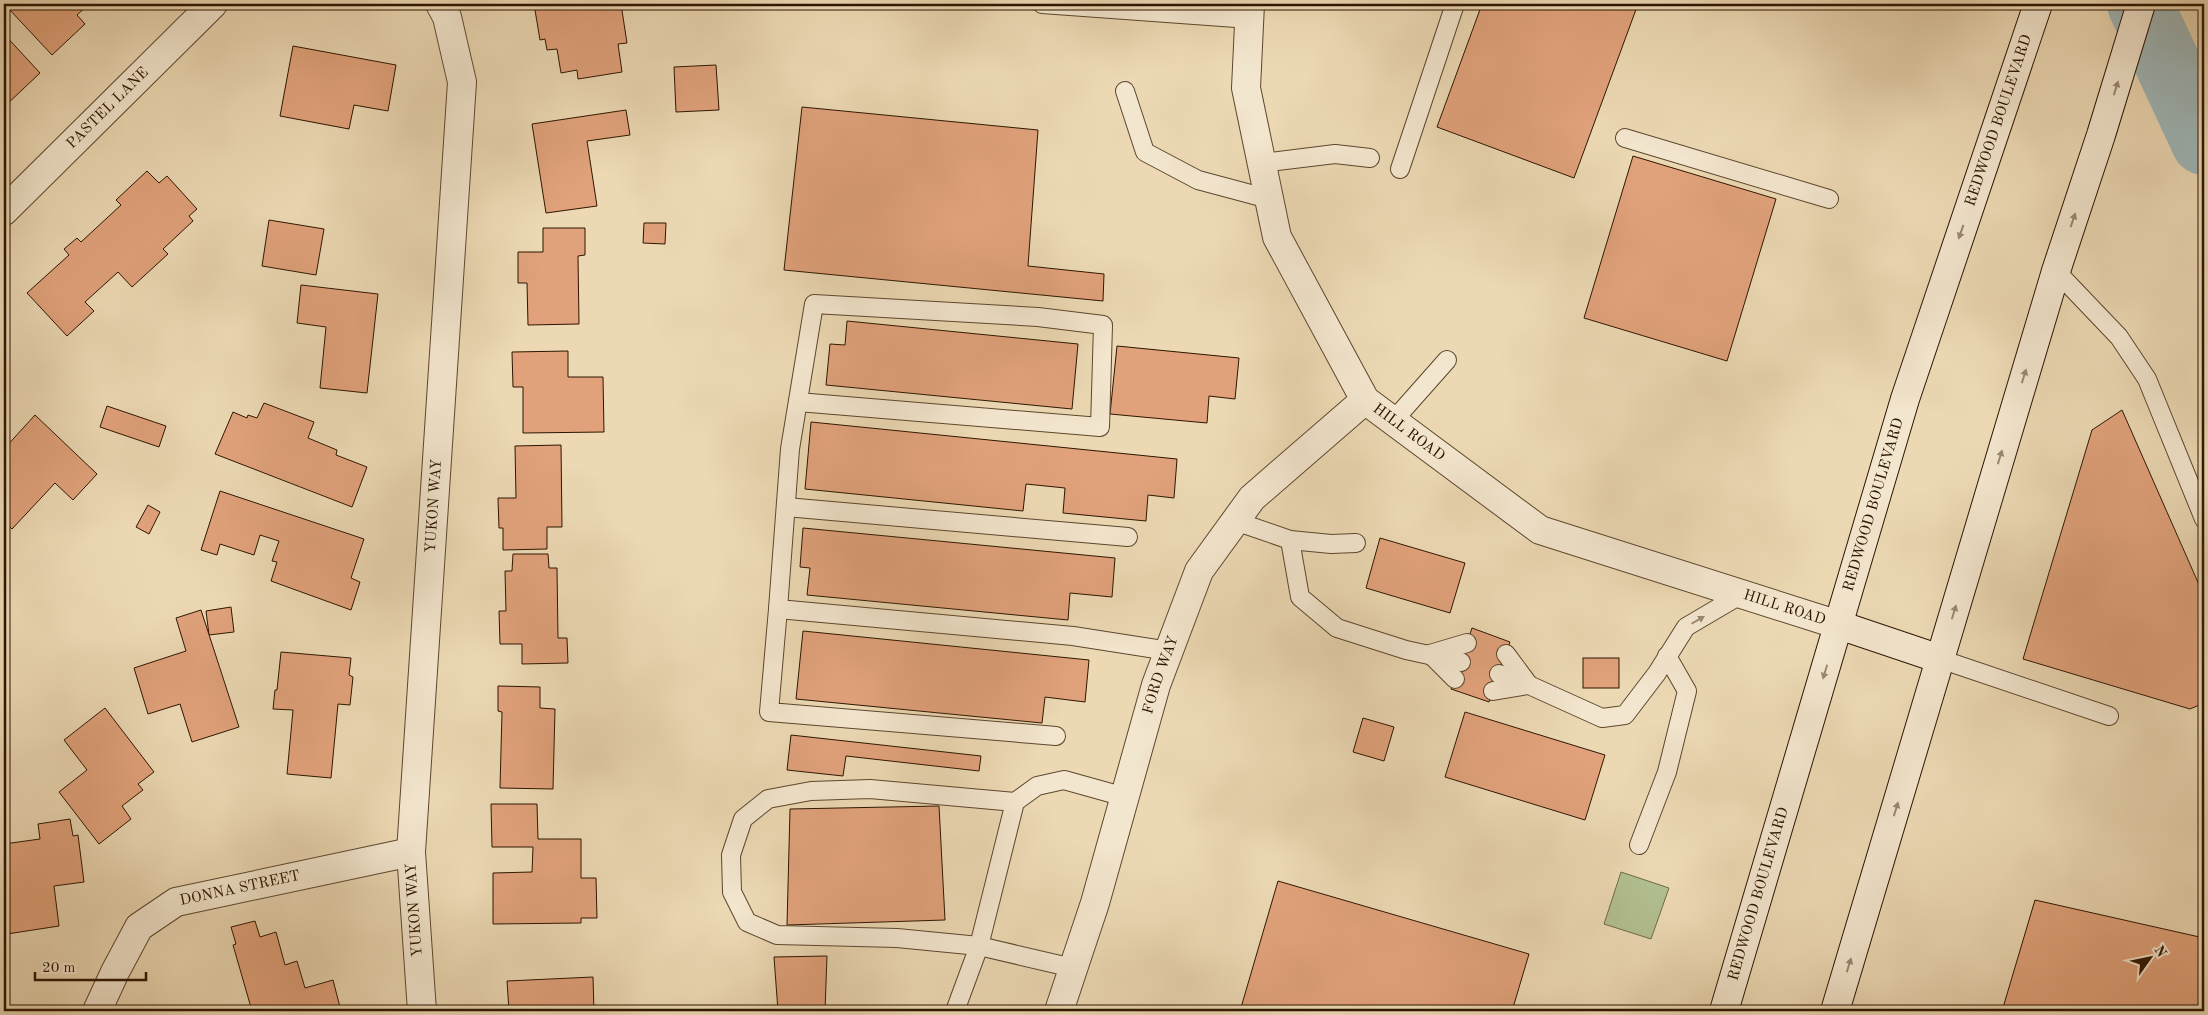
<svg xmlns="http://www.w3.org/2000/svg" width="2208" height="1015" font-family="'Old Standard TT',serif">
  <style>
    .green { fill: #b2c091; stroke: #706a48 }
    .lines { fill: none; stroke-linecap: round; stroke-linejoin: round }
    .river { stroke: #9fb7b9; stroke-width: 66 }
    .building { fill: #e1a27b; stroke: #2d1500 }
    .lane-casing { stroke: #5d462d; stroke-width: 20 }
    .street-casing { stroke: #5d462d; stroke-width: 30 }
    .secondary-casing { stroke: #2d1500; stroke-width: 30 }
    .lane { stroke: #f3e6ce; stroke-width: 18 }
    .street { stroke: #f3e6ce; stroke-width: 28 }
    .secondary { stroke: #f3e6ce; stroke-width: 28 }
    .oneway { fill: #9a8871 }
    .labels { text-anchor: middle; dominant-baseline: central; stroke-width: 4.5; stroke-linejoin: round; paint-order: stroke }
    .street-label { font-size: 15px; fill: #2d1500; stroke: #f3e6ce }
  </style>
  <rect width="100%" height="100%" fill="#ecd9b4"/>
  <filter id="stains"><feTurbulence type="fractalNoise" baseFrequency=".004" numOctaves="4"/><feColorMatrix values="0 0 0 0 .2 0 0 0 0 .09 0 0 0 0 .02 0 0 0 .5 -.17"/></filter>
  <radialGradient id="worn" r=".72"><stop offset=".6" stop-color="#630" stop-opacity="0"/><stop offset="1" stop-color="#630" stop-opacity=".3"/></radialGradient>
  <polygon class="green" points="1621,872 1669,888 1651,939 1604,924"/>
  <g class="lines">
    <polyline class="river" points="2140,4 2204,142"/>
  </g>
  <g class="building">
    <polygon points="13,4 89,4 77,15 85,24 52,55 8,8"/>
    <polygon points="534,4 621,4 627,43 618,44 622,72 578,79 577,70 561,73 557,49 547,50 545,39 540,40"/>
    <polygon points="1482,4 1638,4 1574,178 1437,127"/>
    <polygon points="4,34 40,73 4,107"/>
    <polygon points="293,46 396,65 388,111 354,105 349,129 280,116"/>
    <polygon points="716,65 719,110 676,112 674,67"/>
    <polygon points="802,107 1038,130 1028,266 1104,274 1103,301 784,270"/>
    <polygon points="626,110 630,135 587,141 597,206 546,213 532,124"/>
    <polygon points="1633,156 1776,199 1727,361 1584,318"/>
    <polygon points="147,171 159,183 167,176 197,209 189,216 193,221 163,249 168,254 132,287 118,272 85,302 94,311 67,336 27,293 69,255 64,249 77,238 81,242 121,205 116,200"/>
    <polygon points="269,220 324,229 316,275 262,266"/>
    <polygon points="644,223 666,223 665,244 643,243"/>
    <polygon points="543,228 585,228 585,255 578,256 579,324 528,325 527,283 518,283 518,252 543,252"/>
    <polygon points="301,285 378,294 367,393 320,388 326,327 297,323"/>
    <polygon points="847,321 1078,344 1072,409 826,385 830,344 845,345"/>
    <polygon points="1117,346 1239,358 1235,399 1209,396 1207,423 1110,414"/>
    <polygon points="568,351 568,377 603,377 604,432 523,433 523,387 513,387 512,352"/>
    <polygon points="264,403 314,422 308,438 337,450 336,455 367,467 352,507 215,454 233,412 247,418 248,415 257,418"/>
    <polygon points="107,406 166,426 159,447 100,427"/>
    <polygon points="2122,410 2204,596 2204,703 2190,709 2023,659 2092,430"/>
    <polygon points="35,415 97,474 73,500 55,483 12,529 4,522 4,449"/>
    <polygon points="811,422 1177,459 1174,498 1148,495 1146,521 1063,513 1065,488 1026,484 1023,511 805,489"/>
    <polygon points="561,445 562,527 547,527 547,549 503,550 503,528 499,528 498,498 516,498 515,446"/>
    <polygon points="220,491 364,539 351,578 360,582 351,610 271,581 277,562 272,561 279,541 260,535 254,555 220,544 217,555 201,550"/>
    <polygon points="148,505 160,512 149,534 136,527"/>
    <polygon points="803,528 1115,558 1112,597 1070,593 1068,620 807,595 810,568 800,567"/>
    <polygon points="1380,538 1465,563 1450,613 1366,588"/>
    <polygon points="513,554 548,554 549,568 557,568 558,638 567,638 568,663 522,664 522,644 500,644 499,611 506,611 505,571 512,571"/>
    <polygon points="231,607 234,632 209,635 206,611"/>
    <polygon points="201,610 239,727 192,742 180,704 148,714 134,668 186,651 176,618"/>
    <polygon points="1472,628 1510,642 1489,702 1451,689"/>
    <polygon points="803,631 1089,660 1085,702 1045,697 1042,723 796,699"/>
    <polygon points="281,652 351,658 349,675 353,677 350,705 338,704 331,778 287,774 293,710 273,709 275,690 277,690"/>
    <rect x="1583" y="658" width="36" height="30"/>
    <polygon points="498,686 540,687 540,708 555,709 553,789 500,788 502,712 498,711"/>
    <polygon points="105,708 154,772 138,784 143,790 122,806 131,819 99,844 59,792 87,770 64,740"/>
    <polygon points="1465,712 1605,755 1585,820 1445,777"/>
    <polygon points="1363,718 1394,727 1384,761 1353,752"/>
    <polygon points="791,735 981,756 979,771 846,756 843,776 787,770"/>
    <polygon points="491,804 537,804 538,839 581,839 581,878 596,878 597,918 581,918 581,923 493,924 493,873 532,872 533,847 492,847"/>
    <polygon points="939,806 945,920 787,925 790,809"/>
    <polygon points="70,819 73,836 78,835 84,882 54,886 59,926 7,934 4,911 4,844 40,839 38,824"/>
    <polygon points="1278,881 1529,954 1512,1011 1240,1011"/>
    <polygon points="2035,900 2204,938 2204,1011 2002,1011"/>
    <polygon points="255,921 260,937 276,932 285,965 297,961 305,988 333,980 341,1011 252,1011 233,945 236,944 231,927"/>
    <polygon points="827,956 825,1011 778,1011 774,957"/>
    <polygon points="593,977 594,1011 509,1011 507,981"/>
    <polygon points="4,988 9,1011 4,1011"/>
  </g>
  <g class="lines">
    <g class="lane-casing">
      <g id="lane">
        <polyline points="1042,4 1250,19"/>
        <polyline points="1125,91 1145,152 1198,180 1269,199"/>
        <polyline points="1625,138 1829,199"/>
        <polyline points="1262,163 1335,154 1370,158"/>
        <polyline points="1400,169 1455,4"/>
        <polyline points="2056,271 2119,337 2147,379 2204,519"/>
        <polyline points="798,402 1100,427 1103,325 1038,317 814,304 790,449 778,609 1073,636 1169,651"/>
        <polyline points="1393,421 1447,360"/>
        <polyline points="786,507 1128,537"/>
        <polyline points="1235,521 1290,540 1331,544 1356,543"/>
        <polyline points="1290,540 1300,597 1337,628 1406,650 1461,662"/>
        <polyline points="778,609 769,712 1056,736"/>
        <polyline points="1430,654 1467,643"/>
        <polyline points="1506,654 1529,685"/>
        <polyline points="1432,656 1455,679"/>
        <polyline points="1940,659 2109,716"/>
        <polyline points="1499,674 1529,685 1602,718 1625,715 1657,673 1686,627 1742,594"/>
        <polyline points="1493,691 1528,685"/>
        <polyline points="1015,802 870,789 811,791 768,799 743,819 731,855 732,892 747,922 777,935 897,938 979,946 1073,968"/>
        <polyline points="1639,845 1667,772 1687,691 1667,656"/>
        <polyline points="955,1011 979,946 1015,802 1037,786 1064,780 1125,797"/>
      </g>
    </g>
    <g class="street-casing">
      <g id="street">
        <path id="s1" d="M1250 4 1246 88 1277 237 1365 400 1540 530 1839 625"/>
        <path id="s2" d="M4 211 213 4"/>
        <path id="s3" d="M97 1011 115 972 139 927 176 902 411 852"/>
        <path id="s4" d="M422 1011 411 852 462 82 447 17 440 4"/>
        <path id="s5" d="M1059 1011 1095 903 1156 685 1199 571 1252 498 1365 400"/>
      </g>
    </g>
    <g class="secondary-casing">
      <g id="secondary">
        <polyline points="1839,625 1940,659"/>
        <path id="s6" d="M1724 1011 1905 399 2038 4"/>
        <polyline points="1835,1011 2056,271 2101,135 2141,4"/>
      </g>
    </g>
    <use href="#lane" class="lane"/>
    <use href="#street" class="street"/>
    <use href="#secondary" class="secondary"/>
  </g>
  <defs><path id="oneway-solid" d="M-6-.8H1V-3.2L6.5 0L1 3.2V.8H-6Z" transform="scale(1.25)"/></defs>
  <g class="oneway">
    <use href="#oneway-solid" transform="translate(2116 88) rotate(-73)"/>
    <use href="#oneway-solid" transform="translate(2073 220) rotate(-71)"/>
    <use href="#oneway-solid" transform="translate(1961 232) rotate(109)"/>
    <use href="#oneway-solid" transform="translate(2024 376) rotate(-73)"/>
    <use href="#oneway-solid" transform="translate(2000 457) rotate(-73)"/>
    <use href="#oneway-solid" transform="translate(1954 612) rotate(-73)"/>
    <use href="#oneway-solid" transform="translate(1698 620) rotate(-30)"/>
    <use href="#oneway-solid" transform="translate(1825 672) rotate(107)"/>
    <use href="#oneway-solid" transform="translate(1896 809) rotate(-73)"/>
    <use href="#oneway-solid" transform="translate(1849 965) rotate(-73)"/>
  </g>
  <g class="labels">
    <g class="street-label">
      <text stroke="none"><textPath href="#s2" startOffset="146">PASTEL LANE</textPath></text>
      <text stroke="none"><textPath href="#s6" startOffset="932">REDWOOD BOULEVARD</textPath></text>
      <text stroke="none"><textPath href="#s1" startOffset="476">HILL ROAD</textPath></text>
      <text stroke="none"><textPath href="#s6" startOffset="528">REDWOOD BOULEVARD</textPath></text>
      <text stroke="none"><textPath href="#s4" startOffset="506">YUKON WAY</textPath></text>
      <text stroke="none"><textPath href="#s1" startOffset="896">HILL ROAD</textPath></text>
      <text stroke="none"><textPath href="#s5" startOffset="351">FORD WAY</textPath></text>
      <text stroke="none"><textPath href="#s3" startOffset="204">DONNA STREET</textPath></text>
      <text stroke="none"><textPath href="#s6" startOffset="122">REDWOOD BOULEVARD</textPath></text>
      <text transform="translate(415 910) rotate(-94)">YUKON WAY</text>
    </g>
  </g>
  <rect width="2208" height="1015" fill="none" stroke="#ecd9b4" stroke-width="20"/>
  <rect x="5" y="5" width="2198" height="1005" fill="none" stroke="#2d1500" stroke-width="2.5"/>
  <rect x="10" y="10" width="2188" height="995" fill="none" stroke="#2d1500"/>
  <g transform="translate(2150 958) rotate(57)" stroke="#f3e6ce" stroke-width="4" paint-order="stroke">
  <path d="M0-4L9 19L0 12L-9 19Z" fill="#2d1500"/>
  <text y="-8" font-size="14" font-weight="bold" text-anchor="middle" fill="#2d1500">N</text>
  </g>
  <path d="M35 972v8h111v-8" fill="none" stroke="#2d1500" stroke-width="2.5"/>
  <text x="42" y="972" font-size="15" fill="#2d1500" stroke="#f3e6ce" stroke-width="4" paint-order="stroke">20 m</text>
  <rect width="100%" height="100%" filter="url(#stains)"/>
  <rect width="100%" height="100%" fill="url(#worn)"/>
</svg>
